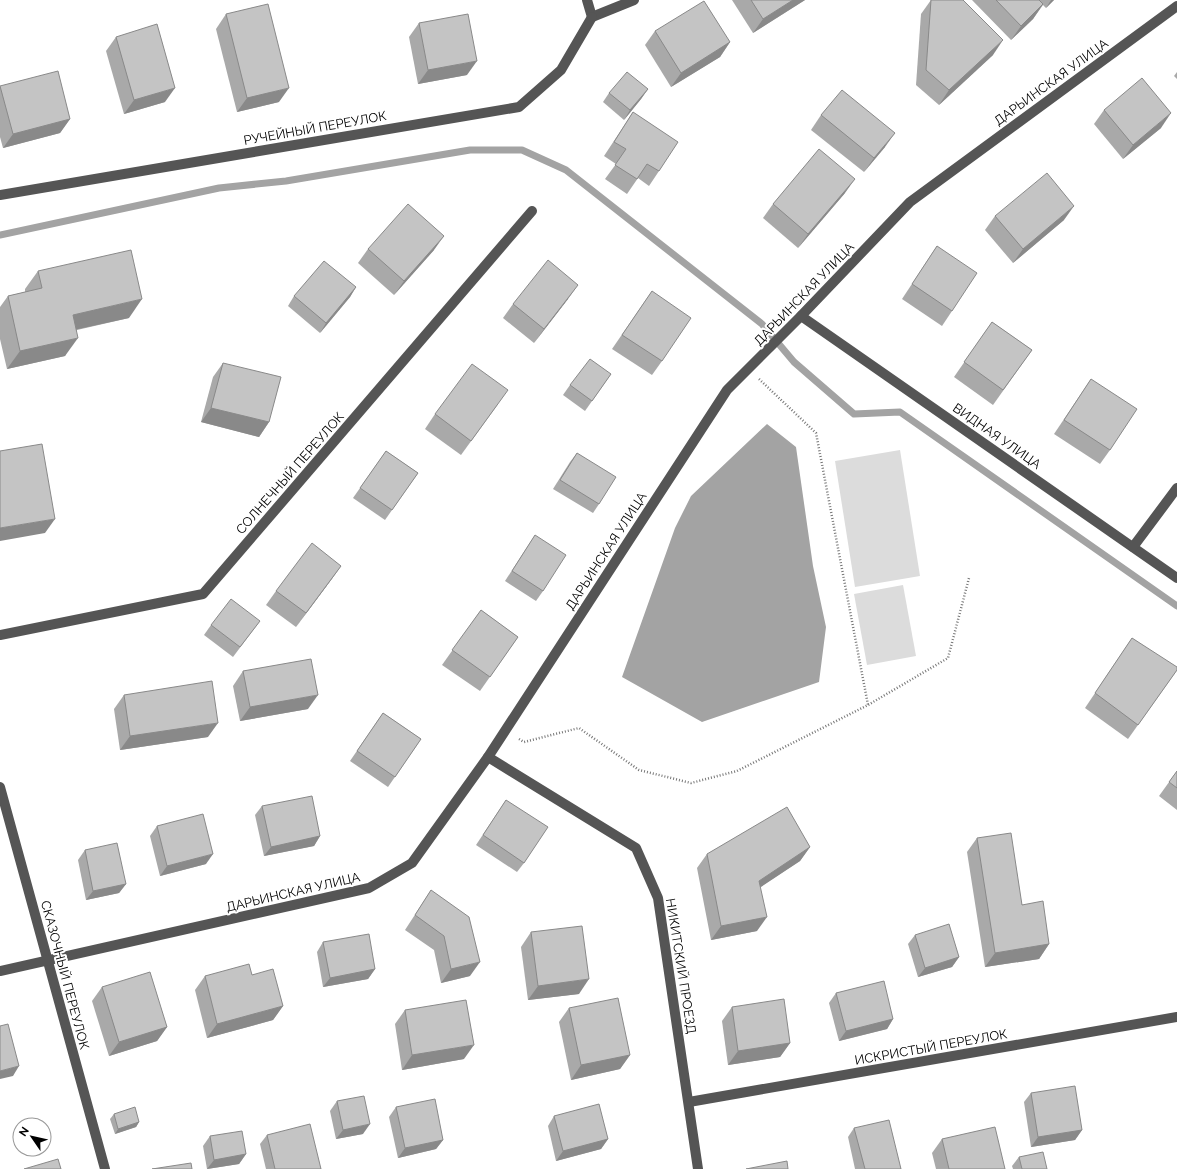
<svg xmlns="http://www.w3.org/2000/svg" width="1177" height="1169" font-family="Raleway,sans-serif">
  <style>
    .green { fill: #dcdcdc }
    .water { fill: #a3a3a3 }
    .lines { fill: none; stroke-linecap: round; stroke-linejoin: round }
    .stream { stroke: #a3a3a3; stroke-width: 7 }
    .path { stroke: #777; stroke-width: 2.5; stroke-dasharray: 1 2; stroke-linecap: butt }
    .minor { stroke: #555; stroke-width: 10 }
    .wall { fill: #a9a9a9 }
    .shaded-wall { fill: #898989 }
    .building { fill: #c4c4c4; stroke: #898989 }
    .labels { text-anchor: middle; dominant-baseline: central; stroke-width: 4; stroke-linejoin: round; paint-order: stroke }
    .street-label { font-size: 13px; fill: #000; stroke: #fff }
  </style>
  <rect width="100%" height="100%" fill="#fff"/>
  <g class="green">
    <polygon points="900,450 920,576 855,587 835,461"/>
    <polygon points="903,585 916,656 867,665 854,594"/>
  </g>
  <polygon class="water" points="767,424 796,447 813,566 826,627 819,682 702,722 622,677 675,528 691,496"/>
  <g class="lines">
    <polyline class="stream" points="0,235 219,188 286,181 470,150 522,150 566,170 762,324 794,362 854,414 900,412 1177,606"/>
    <g class="path">
      <polyline points="759,379 816,433 868,705"/>
      <polyline points="519,739 524,742 579,728 639,770 691,783 737,771 868,705 948,658 969,578"/>
    </g>
    <g class="minor">
      <polyline points="587,0 592,17"/>
      <polyline points="592,17 634,0"/>
      <polyline points="0,195 519,107 561,70 592,17"/>
      <polyline points="801,316 1177,578"/>
      <polyline points="1133,547 1177,488"/>
      <polyline points="0,635 203,594 532,211"/>
      <polyline points="488,757 636,848 658,898 698,1169"/>
      <polyline points="0,787 105,1169"/>
      <polyline points="0,971 369,888 412,863 488,757 727,390 801,316 910,202 1177,6"/>
      <polyline points="689,1102 1177,1017"/>
    </g>
  </g>
  <g class="wall">
    <polygon points="732,0 805,0 753,33"/>
    <polygon points="931,0 993,55 939,105 916,85 921,14"/>
    <polygon points="972,0 1054,0 1046,8 1043,5 1033,19 1011,40"/>
    <polygon points="226,14 279,102 237,112 216,29"/>
    <polygon points="419,23 467,75 418,84 409,37"/>
    <polygon points="655,31 730,42 720,57 671,87 645,45"/>
    <polygon points="116,37 165,102 124,114 106,51"/>
    <polygon points="1177,72 1177,79 1174,76"/>
    <polygon points="0,86 70,119 60,133 3,148 0,137"/>
    <polygon points="648,89 641,99 624,120 603,102 609,93"/>
    <polygon points="1104,110 1161,128 1123,159 1094,124"/>
    <polygon points="633,112 659,171 649,186 638,178 627,194 605,179 616,164 604,156"/>
    <polygon points="821,115 885,147 864,172 811,130"/>
    <polygon points="845,193 798,248 763,218 773,204"/>
    <polygon points="995,216 1064,220 1013,263 985,230"/>
    <polygon points="937,246 952,311 942,326 902,299"/>
    <polygon points="368,249 434,250 394,295 358,263"/>
    <polygon points="38,271 129,318 77,330 65,356 7,369 0,339 0,307 8,296 25,292 25,289"/>
    <polygon points="356,287 350,297 320,333 288,306 294,296"/>
    <polygon points="652,291 662,361 652,375 612,349"/>
    <polygon points="568,299 534,343 503,318 513,304"/>
    <polygon points="992,322 1032,350 993,405 954,377"/>
    <polygon points="223,363 269,422 259,437 201,422 213,377"/>
    <polygon points="611,374 585,411 563,395 570,385"/>
    <polygon points="1091,379 1110,450 1100,464 1054,434"/>
    <polygon points="498,404 461,455 425,429 435,414"/>
    <polygon points="386,451 418,473 385,520 353,498"/>
    <polygon points="577,453 599,504 593,513 553,489 570,462"/>
    <polygon points="535,535 543,591 536,601 505,581"/>
    <polygon points="341,566 331,580 296,627 266,605 276,591"/>
    <polygon points="481,610 518,637 480,691 442,665"/>
    <polygon points="260,621 233,657 204,635 211,625"/>
    <polygon points="1132,638 1177,670 1128,739 1085,708"/>
    <polygon points="243,671 308,709 240,721 233,686"/>
    <polygon points="124,695 208,737 120,750 114,709"/>
    <polygon points="383,713 421,739 388,787 350,761"/>
    <polygon points="1177,771 1177,810 1159,796"/>
    <polygon points="506,800 524,863 517,872 476,845"/>
    <polygon points="262,806 320,836 314,846 264,856 255,815"/>
    <polygon points="157,826 206,864 160,876 150,836"/>
    <polygon points="977,838 1049,944 1039,959 985,967 967,852"/>
    <polygon points="810,847 800,861 760,887 757,931 711,940 697,868 707,854"/>
    <polygon points="85,850 126,884 119,893 86,900 78,860"/>
    <polygon points="431,890 470,976 441,983 434,950 405,930"/>
    <polygon points="531,932 579,994 528,1000 521,947"/>
    <polygon points="915,935 959,957 952,967 918,977 908,944"/>
    <polygon points="323,942 375,969 368,979 323,987 317,952"/>
    <polygon points="252,975 283,1006 273,1020 207,1038 195,990 205,976"/>
    <polygon points="102,987 167,1027 157,1041 109,1056 92,1001"/>
    <polygon points="836,993 893,1019 887,1029 839,1041 829,1003"/>
    <polygon points="732,1007 790,1043 780,1057 728,1065 722,1021"/>
    <polygon points="569,1008 630,1055 620,1069 571,1080 559,1022"/>
    <polygon points="405,1010 464,1059 402,1070 395,1024"/>
    <polygon points="1031,1093 1082,1130 1075,1140 1031,1147 1024,1102"/>
    <polygon points="337,1101 363,1134 336,1139 330,1111"/>
    <polygon points="396,1107 443,1140 436,1149 398,1158 389,1117"/>
    <polygon points="114,1114 139,1122 136,1127 115,1134 110,1119"/>
    <polygon points="554,1116 608,1139 601,1149 556,1161 548,1126"/>
    <polygon points="854,1128 901,1169 855,1169 848,1137"/>
    <polygon points="267,1135 321,1169 266,1169 260,1144"/>
    <polygon points="210,1136 246,1154 239,1164 207,1169 203,1146"/>
    <polygon points="942,1139 1005,1169 936,1169 932,1153"/>
    <polygon points="1019,1157 1047,1169 1013,1169 1012,1166"/>
  </g>
  <g class="shaded-wall">
    <polygon points="793,0 805,0 753,33 763,19"/>
    <polygon points="1051,0 1054,0 1046,8"/>
    <polygon points="1043,4 1033,19 1011,40 1021,26"/>
    <polygon points="1003,40 993,55 939,105 949,90"/>
    <polygon points="730,42 720,57 671,87 681,73"/>
    <polygon points="477,61 467,75 418,84 428,70"/>
    <polygon points="175,88 165,102 124,114 134,100"/>
    <polygon points="289,88 279,102 237,112 247,98"/>
    <polygon points="648,89 641,99 624,120 630,110"/>
    <polygon points="1171,113 1161,128 1123,159 1133,145"/>
    <polygon points="70,119 60,133 3,148 13,134"/>
    <polygon points="895,133 885,147 864,172 874,158"/>
    <polygon points="855,179 845,193 798,248 808,234"/>
    <polygon points="1074,206 1064,220 1013,263 1023,249"/>
    <polygon points="444,236 434,250 394,295 404,281"/>
    <polygon points="578,285 568,299 534,343 544,329"/>
    <polygon points="356,287 350,297 320,333 326,323"/>
    <polygon points="142,299 129,318 60,333 73,315"/>
    <polygon points="78,338 65,356 7,369 20,351"/>
    <polygon points="211,408 269,422 259,437 201,422"/>
    <polygon points="55,519 45,533 0,541 0,528"/>
    <polygon points="341,566 331,580 296,627 306,613"/>
    <polygon points="318,695 308,709 240,721 250,707"/>
    <polygon points="218,723 208,737 120,750 130,736"/>
    <polygon points="320,836 314,846 264,856 271,847"/>
    <polygon points="810,847 800,861 749,895 759,881"/>
    <polygon points="213,854 206,864 160,876 167,866"/>
    <polygon points="126,884 119,893 86,900 93,891"/>
    <polygon points="767,917 757,931 711,940 721,926"/>
    <polygon points="1049,944 1039,959 985,967 995,953"/>
    <polygon points="959,957 952,967 918,977 925,968"/>
    <polygon points="480,962 470,976 441,983 451,969"/>
    <polygon points="375,969 368,979 323,987 330,978"/>
    <polygon points="589,979 579,994 528,1000 538,986"/>
    <polygon points="283,1006 273,1020 207,1038 217,1024"/>
    <polygon points="893,1019 887,1029 839,1041 846,1031"/>
    <polygon points="167,1027 157,1041 109,1056 119,1042"/>
    <polygon points="790,1043 780,1057 728,1065 738,1051"/>
    <polygon points="474,1045 464,1059 402,1070 412,1055"/>
    <polygon points="630,1055 620,1069 571,1080 581,1065"/>
    <polygon points="19,1066 13,1076 0,1079 0,1071"/>
    <polygon points="139,1122 136,1127 115,1134 118,1129"/>
    <polygon points="370,1124 363,1134 336,1139 343,1130"/>
    <polygon points="1082,1130 1075,1140 1031,1147 1038,1137"/>
    <polygon points="608,1139 601,1149 556,1161 563,1151"/>
    <polygon points="443,1140 436,1149 398,1158 405,1148"/>
    <polygon points="246,1154 239,1164 207,1169 214,1160"/>
  </g>
  <g class="building">
    <polygon points="751,0 793,0 763,19"/>
    <polygon points="931,0 963,0 1003,40 949,90 926,70"/>
    <polygon points="996,0 1039,0 1043,4 1021,26"/>
    <polygon points="704,1 730,42 681,73 655,31"/>
    <polygon points="268,4 289,88 247,98 226,14"/>
    <polygon points="468,14 477,61 428,70 419,23"/>
    <polygon points="157,24 175,88 134,100 116,37"/>
    <polygon points="58,71 70,119 13,134 0,86"/>
    <polygon points="627,72 648,89 630,110 609,93"/>
    <polygon points="1142,78 1171,113 1133,145 1104,110"/>
    <polygon points="842,90 895,133 874,158 821,115"/>
    <polygon points="633,112 678,142 659,171 647,164 637,179 615,165 626,149 614,142"/>
    <polygon points="819,149 855,179 808,234 773,204"/>
    <polygon points="1047,173 1074,206 1023,249 995,216"/>
    <polygon points="408,204 444,236 404,281 368,249"/>
    <polygon points="937,246 977,273 952,311 912,284"/>
    <polygon points="131,250 142,299 73,315 78,338 20,351 8,296 42,288 38,271"/>
    <polygon points="548,260 578,285 544,329 513,304"/>
    <polygon points="324,261 356,287 326,323 294,296"/>
    <polygon points="652,291 691,318 662,361 622,335"/>
    <polygon points="992,322 1032,350 1003,390 964,362"/>
    <polygon points="590,359 611,374 592,401 570,385"/>
    <polygon points="223,363 281,377 269,422 211,408"/>
    <polygon points="472,364 508,390 471,441 435,414"/>
    <polygon points="1091,379 1137,409 1110,450 1064,420"/>
    <polygon points="42,444 55,519 0,528 0,451"/>
    <polygon points="386,451 418,473 392,510 360,488"/>
    <polygon points="577,453 616,477 599,504 560,480"/>
    <polygon points="535,535 566,555 543,591 512,571"/>
    <polygon points="312,543 341,566 306,613 276,591"/>
    <polygon points="231,599 260,621 240,647 211,625"/>
    <polygon points="481,610 518,637 490,677 452,650"/>
    <polygon points="1132,638 1177,667 1177,670 1138,725 1095,693"/>
    <polygon points="311,659 318,695 250,707 243,671"/>
    <polygon points="212,681 218,723 130,736 124,695"/>
    <polygon points="383,713 421,739 395,777 357,751"/>
    <polygon points="1177,771 1177,788 1169,782"/>
    <polygon points="312,796 320,836 271,847 262,806"/>
    <polygon points="506,800 548,827 524,863 483,835"/>
    <polygon points="787,807 810,847 759,881 767,917 721,926 707,854"/>
    <polygon points="203,814 213,854 167,866 157,826"/>
    <polygon points="1011,833 1022,905 1043,901 1049,944 995,953 977,838"/>
    <polygon points="117,843 126,884 93,891 85,850"/>
    <polygon points="431,890 469,917 480,962 451,969 444,936 415,915"/>
    <polygon points="949,924 959,957 925,968 915,935"/>
    <polygon points="582,926 589,979 538,986 531,932"/>
    <polygon points="369,934 375,969 330,978 323,942"/>
    <polygon points="249,964 252,975 273,969 283,1006 217,1024 205,976"/>
    <polygon points="150,972 167,1027 119,1042 102,987"/>
    <polygon points="884,981 893,1019 846,1031 836,993"/>
    <polygon points="618,998 630,1055 581,1065 569,1008"/>
    <polygon points="784,999 790,1043 738,1051 732,1007"/>
    <polygon points="466,1000 474,1045 412,1055 405,1010"/>
    <polygon points="8,1024 19,1066 0,1071 0,1026"/>
    <polygon points="1075,1086 1082,1130 1038,1137 1031,1093"/>
    <polygon points="364,1096 370,1124 343,1130 337,1101"/>
    <polygon points="435,1099 443,1140 405,1148 396,1107"/>
    <polygon points="599,1104 608,1139 563,1151 554,1116"/>
    <polygon points="135,1107 139,1122 118,1129 114,1114"/>
    <polygon points="889,1120 901,1169 865,1169 854,1128"/>
    <polygon points="310,1124 321,1169 275,1169 267,1135"/>
    <polygon points="995,1127 1005,1169 949,1169 942,1139"/>
    <polygon points="242,1131 246,1154 214,1160 210,1136"/>
    <polygon points="1043,1152 1047,1169 1022,1169 1019,1157"/>
    <polygon points="58,1159 61,1169 24,1169"/>
    <polygon points="787,1161 788,1169 746,1169"/>
    <polygon points="191,1163 192,1169 152,1169"/>
  </g>
  <g class="labels">
    <g class="street-label">
      <text transform="translate(1051 82) rotate(-36)">ДАРЬИНСКАЯ УЛИЦА</text>
      <text transform="translate(315 128) rotate(-10)">РУЧЕЙНЫЙ ПЕРЕУЛОК</text>
      <text transform="translate(804 294) rotate(-46)">ДАРЬИНСКАЯ УЛИЦА</text>
      <text transform="translate(997 436) rotate(35)">ВИДНАЯ УЛИЦА</text>
      <text transform="translate(290 473) rotate(-49)">СОЛНЕЧНЫЙ ПЕРЕУЛОК</text>
      <text transform="translate(606 551) rotate(-57)">ДАРЬИНСКАЯ УЛИЦА</text>
      <text transform="translate(293 892) rotate(-13)">ДАРЬИНСКАЯ УЛИЦА</text>
      <text transform="translate(681 966) rotate(81)">НИКИТСКИЙ ПРОЕЗД</text>
      <text transform="translate(65 975) rotate(75)">СКАЗОЧНЫЙ ПЕРЕУЛОК</text>
      <text transform="translate(931 1047) rotate(-10)">ИСКРИСТЫЙ ПЕРЕУЛОК</text>
    </g>
  </g>
  <g transform="translate(32 1137) rotate(304)"><circle r="19" fill="#ffffff" stroke="#999999"/>
  <path d="M0-3L7 15L0 10L-7 15Z" fill="#000000"/>
  <text y="-6" font-size="11" font-weight="bold" text-anchor="middle" fill="#000000">N</text>
  </g>
</svg>
